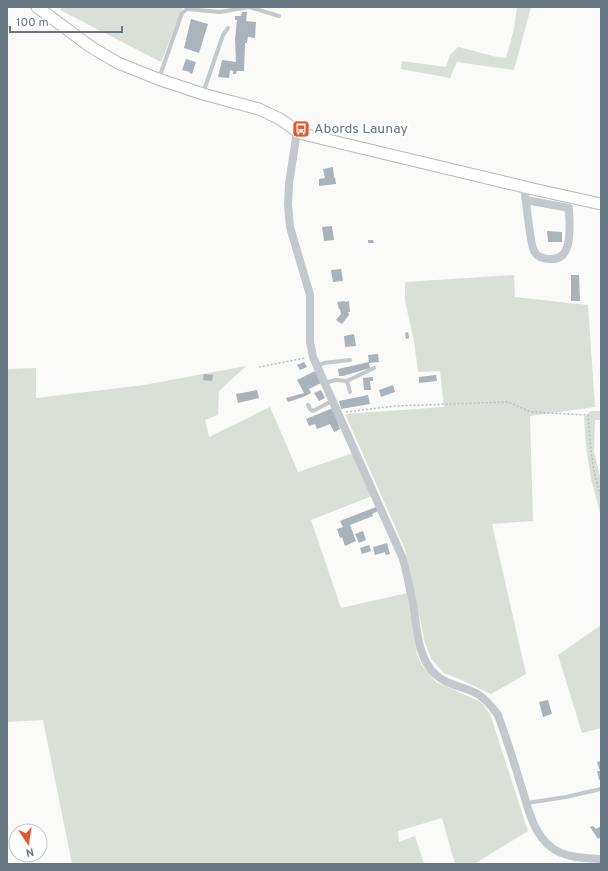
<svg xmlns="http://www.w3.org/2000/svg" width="608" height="871" font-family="Overpass,sans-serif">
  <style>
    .green { fill: #dadfd7 }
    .building { fill: #aab3b9 }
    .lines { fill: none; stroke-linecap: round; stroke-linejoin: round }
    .secondary-casing { stroke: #b3babf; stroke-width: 13 }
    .path { stroke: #bbbfc2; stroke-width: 1.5; stroke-dasharray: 2 2; stroke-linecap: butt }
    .lane { stroke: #c3c8cc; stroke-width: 4 }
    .street { stroke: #c3c8cc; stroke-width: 8 }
    .secondary { stroke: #fff; stroke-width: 11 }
    .labels { text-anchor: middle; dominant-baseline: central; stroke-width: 4; stroke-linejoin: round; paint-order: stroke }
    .poi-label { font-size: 14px; fill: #657683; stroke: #fff; text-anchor: start }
  </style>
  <rect width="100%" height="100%" fill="#fafaf8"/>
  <g class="green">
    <polygon points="61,7 183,7 161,62 60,10"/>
    <path d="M517 7H531L514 70 457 62 450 78 401 69 402 61 446 67 450 55 458 47C474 50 490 57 506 58L514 29Z"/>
    <polygon points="514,275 515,297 588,305 595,407 530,416 533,521 492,524 526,674 491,694 459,679 444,673 432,660 425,643 405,549 345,414 444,407 440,371 418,372 414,341 405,301 405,282"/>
    <polygon points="246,366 219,391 218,415 205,420 209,437 270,407 298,472 353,453 372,496 311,520 341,608 407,593 417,655 422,665 436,682 481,702 490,714 528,831 474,864 455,864 442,818 398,831 399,842 415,836 424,864 72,864 43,720 7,722 7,369 36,368 36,398 144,385"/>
    <polygon points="591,411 601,411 601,420 595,420 594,452 601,480 601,516 591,479 586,446 584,417"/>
    <polygon points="601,625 601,728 582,733 558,655"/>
  </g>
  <g class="building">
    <polygon points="242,12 247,12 246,21 256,22 255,38 248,37 247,43 245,43 244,71 237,71 236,74 233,74 233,71 230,70 229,78 218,77 222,60 236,62 235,39 237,20 235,20 235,16 241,16"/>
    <polygon points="191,19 208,24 199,53 184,48"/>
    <polygon points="186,59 196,62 192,74 189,73 190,72 182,70"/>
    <polygon points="333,167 334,178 335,177 336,184 319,186 319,179 325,178 323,169"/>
    <polygon points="332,226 334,240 324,241 322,227"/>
    <polygon points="547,231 562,232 562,242 548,242"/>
    <polygon points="368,240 373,240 374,243 368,243"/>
    <polygon points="341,269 343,281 333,282 331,270"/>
    <polygon points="571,275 579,275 580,301 571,301"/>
    <polygon points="345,301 345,302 349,301 350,312 348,312 349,315 342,324 336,320 341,314 340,309 339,309 337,302"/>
    <polygon points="408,332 409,338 406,339 405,333"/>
    <polygon points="354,334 356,346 345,347 344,336"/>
    <polygon points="378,354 379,362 369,363 370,368 343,376 339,376 338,369 369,362 368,355"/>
    <polygon points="304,362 307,367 300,370 297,365"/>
    <polygon points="315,371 321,383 309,389 311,393 303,397 288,402 286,398 304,393 297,380"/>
    <polygon points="204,374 213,375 212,381 203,380"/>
    <polygon points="436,375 437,381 419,383 419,377"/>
    <polygon points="373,377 373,381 370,381 371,390 364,390 363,378"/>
    <polygon points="393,385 395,392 381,397 379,390"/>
    <polygon points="257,390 259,398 238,403 236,394"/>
    <polygon points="321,390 325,398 319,401 314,393"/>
    <polygon points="368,395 370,404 341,409 339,401"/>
    <polygon points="333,408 340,429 334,432 330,424 317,429 315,424 309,426 306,419"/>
    <polygon points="376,507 378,511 372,514 373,516 350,525 356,541 345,546 342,537 340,538 337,529 343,527 340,521"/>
    <polygon points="363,531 366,540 359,543 355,534"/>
    <polygon points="387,543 390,554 386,555 385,552 375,555 373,547"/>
    <polygon points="369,545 371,551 362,554 360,548"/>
    <polygon points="548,700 552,714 543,717 539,702"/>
    <polygon points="601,761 601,779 599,780 597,771 600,771 597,762"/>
    <polygon points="593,826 596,829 601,826 601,837 598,839 590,827"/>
  </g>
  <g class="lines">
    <g class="secondary-casing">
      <polyline id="secondary" points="37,7 91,47 118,63 158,79 203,94 259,109 280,119 297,131 303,134 533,189 601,204"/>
    </g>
    <g class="path">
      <polyline points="259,367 305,358"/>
      <path d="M346 412 395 406 508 402 531 412 588 415C590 443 592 471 601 497"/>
    </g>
    <g class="lane">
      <polyline points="159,78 182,13 187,9 220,12 249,7 279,16"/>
      <polyline points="203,93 223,35 228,28"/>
      <polyline points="317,366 324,363 350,360"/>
      <polyline points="347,381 350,392"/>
      <polyline points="325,383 335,380 347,381 374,368"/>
      <polyline points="308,405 310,409 313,411 332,401"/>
      <polyline points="527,803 566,797 601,789"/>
    </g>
    <g class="street">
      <path d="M297 131 289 184 288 205 290 227 310 295V342L313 357 403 559C407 574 410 589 413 604 417 627 417 657 435 674 447 686 465 686 479 695 487 700 492 707 498 715 506 737 513 759 520 782 527 803 532 833 551 847 564 858 585 858 601 859"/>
      <path d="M524 187C526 198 530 245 534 251 537 257 544 259 550 259 575 261 569 223 569 208L526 200"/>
    </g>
    <use href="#secondary" class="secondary"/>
  </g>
  <defs>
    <g id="bus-square" transform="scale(0.9)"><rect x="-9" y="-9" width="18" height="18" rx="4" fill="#e4572e" stroke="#fff"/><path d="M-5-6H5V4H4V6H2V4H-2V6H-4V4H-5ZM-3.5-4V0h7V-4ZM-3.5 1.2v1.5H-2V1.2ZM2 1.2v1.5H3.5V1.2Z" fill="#fff"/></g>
  </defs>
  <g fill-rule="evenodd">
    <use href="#bus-square" x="301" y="129"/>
  </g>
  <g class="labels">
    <g class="poi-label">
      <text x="314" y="129">Abords Launay</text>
    </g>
  </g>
  <rect width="608" height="871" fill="none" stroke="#657683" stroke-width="16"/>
  <g transform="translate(28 843) rotate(168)"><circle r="19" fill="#ffffff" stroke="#c1c8cd"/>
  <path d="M0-3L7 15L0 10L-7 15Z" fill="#e4572e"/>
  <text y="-6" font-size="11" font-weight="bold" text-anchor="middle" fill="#657683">N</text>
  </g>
  <path d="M10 26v6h112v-6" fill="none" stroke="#657683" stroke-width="2"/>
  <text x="16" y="26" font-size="12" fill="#657683" stroke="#ffffff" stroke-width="3" paint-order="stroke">100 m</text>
</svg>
